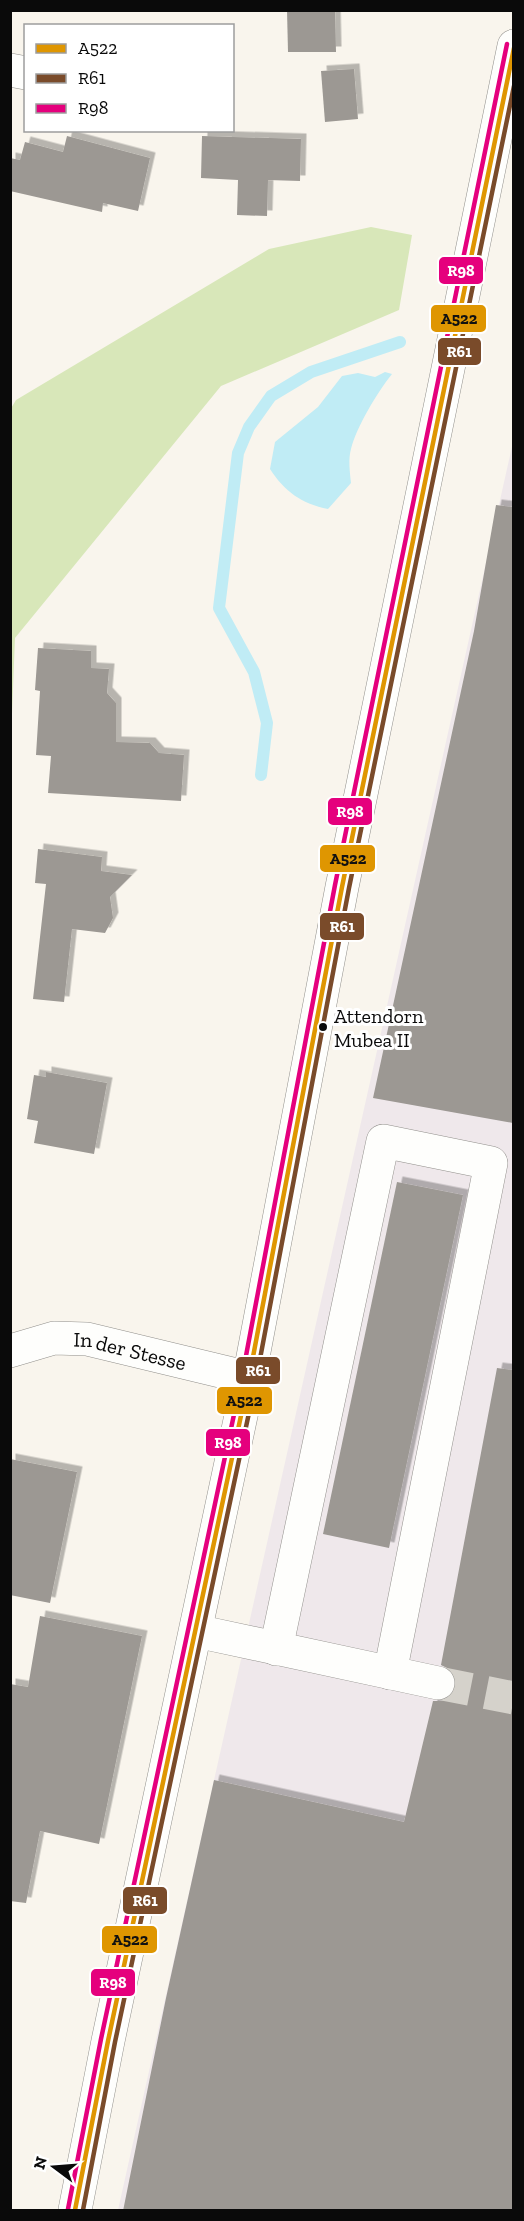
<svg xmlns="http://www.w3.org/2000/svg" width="524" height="2221" font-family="'Zilla Slab',serif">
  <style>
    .industrial { fill: #efe8eb }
    .forest { fill: #d8e7b9 }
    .water { fill: #c0ecf5 }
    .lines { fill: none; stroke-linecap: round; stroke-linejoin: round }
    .stream { stroke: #c0ecf5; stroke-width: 12 }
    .building { fill: #9c9893; filter: url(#shadow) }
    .minor-tunnel { stroke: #d5d2cb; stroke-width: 33; stroke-dasharray: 33 16; stroke-linecap: butt }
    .minor-casing { stroke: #92908c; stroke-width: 34 }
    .minor { stroke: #fefefc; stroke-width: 33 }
    .bus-1-casing { stroke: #fff; stroke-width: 9 }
    .bus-2-casing { stroke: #fff; stroke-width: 9 }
    .bus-3-casing { stroke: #fff; stroke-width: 9 }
    .bus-1 { stroke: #df9601; stroke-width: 4.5 }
    .bus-2 { stroke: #7a4b2a; stroke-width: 4.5 }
    .bus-3 { stroke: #e5007d; stroke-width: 4.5 }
    .bus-dot { fill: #0a0a0a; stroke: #fff; stroke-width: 2 }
    .labels { text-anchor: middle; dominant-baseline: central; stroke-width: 6; stroke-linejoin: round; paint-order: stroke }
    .bus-label { font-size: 20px; fill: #0a0a0a; stroke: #fff; text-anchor: start }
    .street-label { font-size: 21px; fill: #0a0a0a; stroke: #fff }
    .line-badge { stroke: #fff; stroke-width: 2 }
    .badge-label { font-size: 16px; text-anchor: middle; font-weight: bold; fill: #fff }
    .pale-badge-label { font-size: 16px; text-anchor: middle; font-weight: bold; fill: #111 }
  </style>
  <defs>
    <filter id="shadow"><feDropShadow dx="5.5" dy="-5.5" stdDeviation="0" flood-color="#0004"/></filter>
  </defs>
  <rect width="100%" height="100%" fill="#f9f5ed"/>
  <polygon class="industrial" points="513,442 513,2210 118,2210"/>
  <polygon class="forest" points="371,227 412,235 399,310 221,386 15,638 11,739 10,410 16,400 269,249"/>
  <path class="water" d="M385 372 392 374C378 391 356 428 351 449 348 459 350 473 351 483L328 509C302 504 284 491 270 469L275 442 318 407 342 376 358 373 375 377Z"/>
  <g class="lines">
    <polyline class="stream" points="261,775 267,723 254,672 219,608 238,453 249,427 271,396 311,372 400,342"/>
  </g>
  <g class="building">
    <polygon points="287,10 335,10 336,52 288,52"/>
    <polygon points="354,69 358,119 325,122 321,71"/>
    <polygon points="67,136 150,158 138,211 103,203 102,212 10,191 10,158 20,160 25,142 63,152"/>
    <polygon points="202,136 301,139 300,181 268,180 267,216 237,215 238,180 201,178"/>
    <polygon points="496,505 513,507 513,1123 373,1098 474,631"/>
    <polygon points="38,648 91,651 91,668 109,669 107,693 116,703 116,742 150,743 159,753 184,755 181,801 48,793 51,756 36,755 40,691 35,690"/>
    <polygon points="38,849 102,857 101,871 132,875 110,897 113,918 105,933 72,929 64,1002 33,999 46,884 35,883"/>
    <polygon points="46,1072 107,1083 94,1154 34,1143 38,1121 27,1119 34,1075 46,1077"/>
    <polygon points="397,1182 463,1195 389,1548 323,1534"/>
    <polygon points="497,1368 513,1370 513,2211 123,2211 166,1998 214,1780 404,1822 433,1701 444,1701 452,1695 456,1686 456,1678 451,1670 441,1665"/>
    <polygon points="10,1459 77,1472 50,1603 10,1595"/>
    <polygon points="40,1616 142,1636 99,1844 40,1831 26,1903 10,1901 10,1684 28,1687"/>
  </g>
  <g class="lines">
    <polyline class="minor-tunnel" points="438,1683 514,1698"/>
    <g class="minor-casing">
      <g id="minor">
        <polyline points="10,70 26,73"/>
        <path id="s1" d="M10 1351 54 1338 87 1339 249 1378"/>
        <polyline points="196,1631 438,1683"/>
        <polyline points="276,1649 383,1141 491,1163 390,1673"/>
        <polyline points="75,2210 108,2041 249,1378 342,887 514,46"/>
      </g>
    </g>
    <use href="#minor" class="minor"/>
    <g class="bus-1-casing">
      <polyline id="bus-1" points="75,2210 108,2041 249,1378 342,887 514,48"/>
    </g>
    <g class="bus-2-casing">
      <polyline id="bus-2" points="83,2210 115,2042 256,1380 349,888 514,86"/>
    </g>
    <g class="bus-3-casing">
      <polyline id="bus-3" points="68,2209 101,2039 242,1377 335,885 507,44"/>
    </g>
    <use href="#bus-1" class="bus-1"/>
    <use href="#bus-2" class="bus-2"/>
    <use href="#bus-3" class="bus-3"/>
  </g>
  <circle class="bus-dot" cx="323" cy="1027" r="5"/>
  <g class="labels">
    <g class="bus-label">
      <text x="334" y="1016">Attendorn<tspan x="334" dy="24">Mubea II</tspan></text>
    </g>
    <g class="street-label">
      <text stroke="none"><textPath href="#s1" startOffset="123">In der Stesse</textPath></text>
    </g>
  </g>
  <g class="line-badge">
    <rect x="438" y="256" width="46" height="29" rx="6" fill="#e5007d"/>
    <rect x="430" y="304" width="57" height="29" rx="6" fill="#df9601"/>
    <rect x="437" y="337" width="45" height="29" rx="6" fill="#7a4b2a"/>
    <rect x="327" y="797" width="46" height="29" rx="6" fill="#e5007d"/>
    <rect x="319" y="844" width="57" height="29" rx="6" fill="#df9601"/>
    <rect x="319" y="912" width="46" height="29" rx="6" fill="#7a4b2a"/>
    <rect x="235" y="1356" width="46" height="29" rx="6" fill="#7a4b2a"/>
    <rect x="216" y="1386" width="57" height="29" rx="6" fill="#df9601"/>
    <rect x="205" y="1428" width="46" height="29" rx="6" fill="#e5007d"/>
    <rect x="122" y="1886" width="46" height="29" rx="6" fill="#7a4b2a"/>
    <rect x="101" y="1925" width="57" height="29" rx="6" fill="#df9601"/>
    <rect x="90" y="1968" width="46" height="29" rx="6" fill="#e5007d"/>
  </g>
  <g class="badge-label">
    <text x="461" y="276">R98</text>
    <text x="459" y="357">R61</text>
    <text x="350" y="817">R98</text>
    <text x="342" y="932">R61</text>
    <text x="258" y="1376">R61</text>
    <text x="228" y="1448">R98</text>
    <text x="145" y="1906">R61</text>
    <text x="113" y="1988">R98</text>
  </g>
  <g class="pale-badge-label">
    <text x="459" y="324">A522</text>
    <text x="348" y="864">A522</text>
    <text x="244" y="1406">A522</text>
    <text x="130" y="1945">A522</text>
  </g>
  <rect width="524" height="2221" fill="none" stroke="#0a0a0a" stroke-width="24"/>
  <rect x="24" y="24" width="210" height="108" fill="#ffffff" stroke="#9d9d9d" stroke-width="1.5"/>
  <rect x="36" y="44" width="30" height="9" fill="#df9601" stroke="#9d9d9d" stroke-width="1.5"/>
  <text x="78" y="54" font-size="18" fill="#0a0a0a">A522</text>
  <rect x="36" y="74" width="30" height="9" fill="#7a4b2a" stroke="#9d9d9d" stroke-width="1.5"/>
  <text x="78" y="84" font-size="18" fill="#0a0a0a">R61</text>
  <rect x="36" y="104" width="30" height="9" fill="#e5007d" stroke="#9d9d9d" stroke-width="1.5"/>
  <text x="78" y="114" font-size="18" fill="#0a0a0a">R98</text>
  <g transform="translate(54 2167) rotate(286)" stroke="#ffffff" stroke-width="4.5" paint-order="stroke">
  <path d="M0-4.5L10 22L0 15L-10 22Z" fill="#0a0a0a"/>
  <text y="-9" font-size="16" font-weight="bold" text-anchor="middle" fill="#0a0a0a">N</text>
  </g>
</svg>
